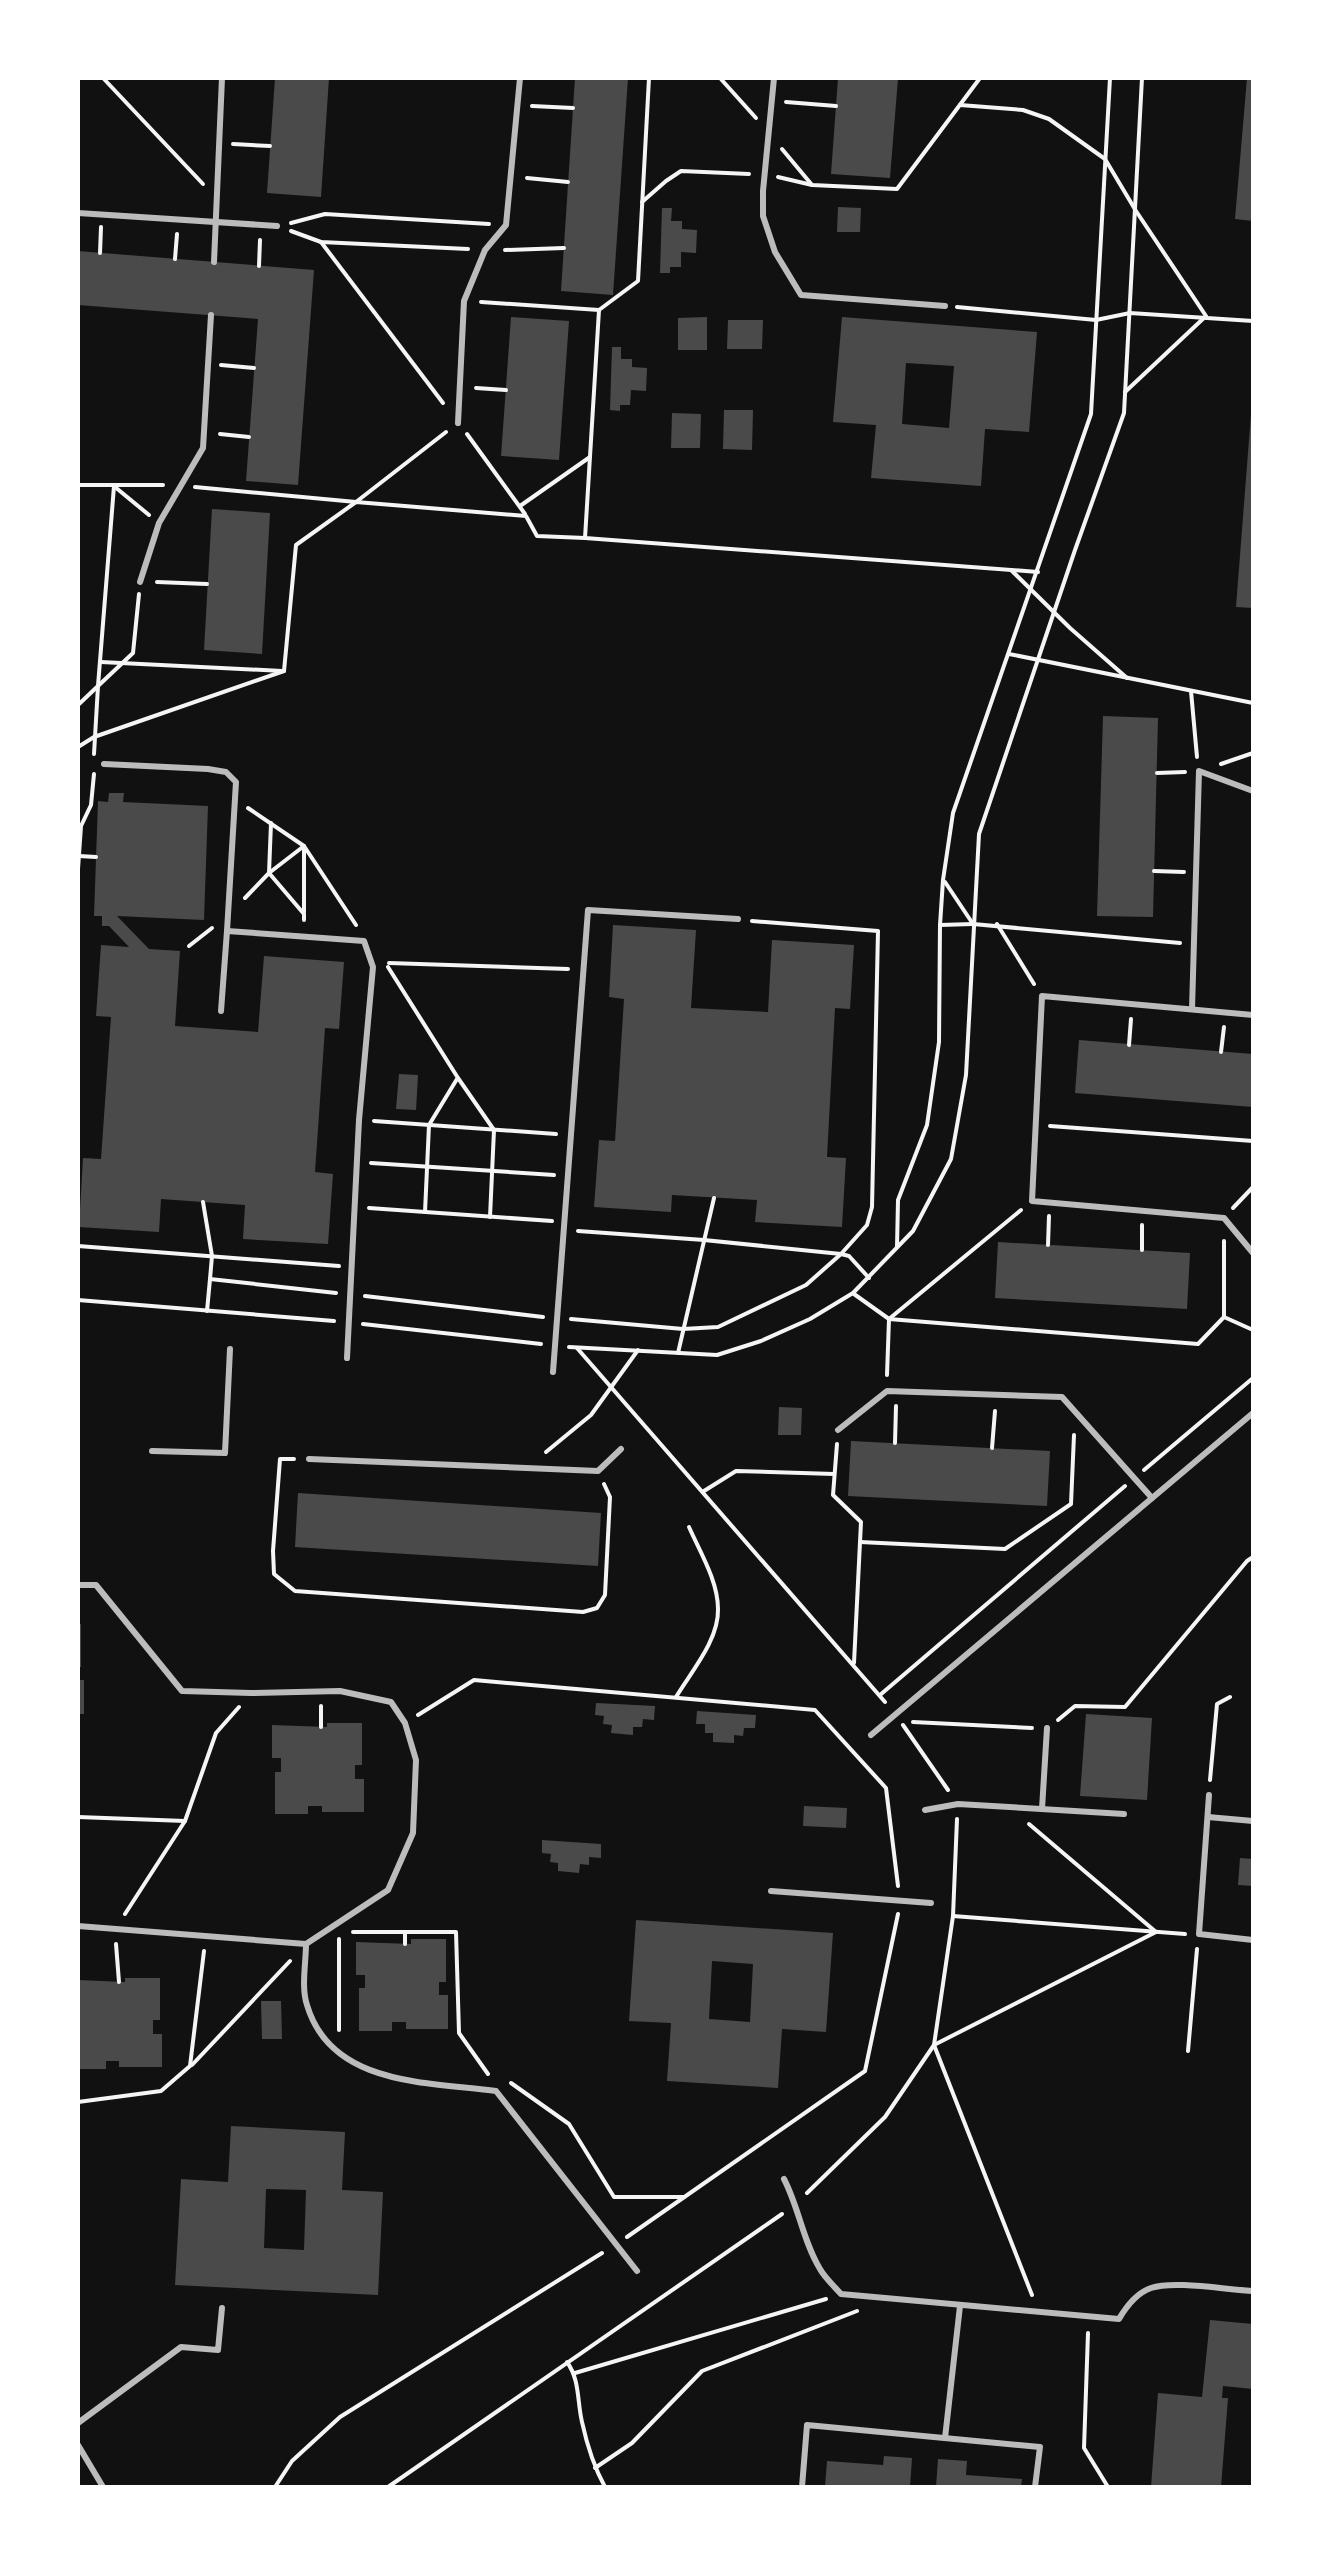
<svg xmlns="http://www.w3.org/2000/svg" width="1331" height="2565" font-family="Rubik,sans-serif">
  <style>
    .building { fill: #4a4a4a; fill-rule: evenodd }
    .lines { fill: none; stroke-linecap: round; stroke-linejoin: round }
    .path { stroke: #f5f5f5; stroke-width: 4 }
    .service { stroke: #bcbcbc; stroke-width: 6 }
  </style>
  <rect width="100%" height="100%" fill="#111"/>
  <g class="building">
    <polygon points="275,78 329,78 321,197 267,193"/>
    <polygon points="575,78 628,78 613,295 561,291"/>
    <polygon points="838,78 898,78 890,178 831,174"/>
    <polygon points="1247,78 1253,78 1253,221 1235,219"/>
    <polygon points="838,207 861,208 860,232 837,232"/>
    <polygon points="662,208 672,208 671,221 682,221 682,229 697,230 696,253 681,252 681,267 670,267 670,273 660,273"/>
    <polygon points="78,251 314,270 298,485 246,481 258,319 78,305"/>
    <polygon points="511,317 569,321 559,460 501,456"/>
    <polygon points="707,317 707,350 678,350 678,318"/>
    <path d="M842 317 1037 332 1029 432 985 429 981 486 871 478 876 425 833 422ZM906 363 954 366 949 428 902 424Z"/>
    <polygon points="728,320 763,320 762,349 727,349"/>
    <polygon points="612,347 621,347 621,359 632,359 632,367 647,368 646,391 631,390 630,405 620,405 620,411 610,410"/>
    <polygon points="724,410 753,410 752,450 723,449"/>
    <polygon points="672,413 701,414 700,448 671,448"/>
    <polygon points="1251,414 1253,414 1253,608 1236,607"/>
    <polygon points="212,509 270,513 262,654 204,650"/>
    <polygon points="1103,716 1158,718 1153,917 1097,916"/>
    <polygon points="109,793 124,793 123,802 208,806 204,920 117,916 149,949 180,951 175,1026 258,1032 264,956 344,962 339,1029 325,1028 315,1172 333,1174 328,1244 243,1239 245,1205 161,1199 159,1232 79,1227 83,1158 101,1159 111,1017 96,1016 101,945 129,947 109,926 102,926 102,916 94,916 98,801 108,802"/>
    <polygon points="613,925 696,930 691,1008 768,1012 772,940 854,945 850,1009 835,1008 827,1157 846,1158 842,1227 755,1222 757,1200 672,1195 671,1212 594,1207 599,1140 615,1141 624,999 609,997"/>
    <polygon points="1079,1040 1253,1054 1253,1107 1075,1093"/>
    <polygon points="399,1074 418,1075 416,1110 396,1109"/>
    <polygon points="998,1242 1190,1253 1187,1309 995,1298"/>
    <polygon points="779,1407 802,1408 801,1435 778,1435"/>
    <polygon points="851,1441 1050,1451 1047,1506 848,1496"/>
    <polygon points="298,1493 601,1513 598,1566 295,1547"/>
    <rect x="78" y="1624" width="3" height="43"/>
    <rect x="78" y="1680" width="6" height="34"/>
    <polygon points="596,1703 655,1706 654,1720 643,1719 642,1727 633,1727 633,1735 611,1733 612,1725 603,1724 604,1716 595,1715"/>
    <polygon points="697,1711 756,1715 755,1728 744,1728 743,1736 734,1735 734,1743 713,1742 713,1733 705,1733 705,1724 696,1724"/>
    <polygon points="1086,1714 1152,1718 1147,1800 1080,1796"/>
    <polygon points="327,1723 362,1723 362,1765 355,1765 355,1779 364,1779 364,1812 322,1812 322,1806 308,1806 308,1814 275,1814 275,1772 281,1772 281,1758 272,1758 272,1725 327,1727"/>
    <polygon points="804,1806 847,1808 846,1828 803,1826"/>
    <polygon points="542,1840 601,1844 601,1858 589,1857 589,1865 580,1864 579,1873 558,1871 558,1863 550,1862 551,1854 542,1853"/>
    <polygon points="1240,1858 1253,1859 1253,1886 1238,1885"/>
    <path d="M636 1920 833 1933 826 2032 782 2029 778 2088 667 2081 671 2023 629 2021ZM712 1961 753 1964 750 2022 709 2019Z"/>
    <polygon points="411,1939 446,1939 446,1982 439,1982 439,1995 448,1995 448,2029 406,2029 406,2022 392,2022 392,2031 359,2031 359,1988 365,1988 365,1975 356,1975 356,1942 411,1944"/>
    <polygon points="125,1978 160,1978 160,2020 153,2020 153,2034 162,2034 162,2067 119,2067 119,2061 106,2061 106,2069 78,2069 78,1980 125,1982"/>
    <polygon points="261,2001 281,2001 282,2039 262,2039"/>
    <path d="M231 2126 345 2132 342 2190 383 2192 378 2295 175 2285 181 2179 228 2182ZM266 2189 306 2190 304 2250 264 2248Z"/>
    <polygon points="1210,2320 1253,2324 1253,2389 1223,2386 1222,2398 1228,2398 1221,2487 1151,2487 1158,2393 1202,2397"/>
    <polygon points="884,2456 912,2458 910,2487 825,2487 827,2461 883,2465"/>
    <polygon points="938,2459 967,2461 966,2475 1022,2479 1021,2487 936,2487"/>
  </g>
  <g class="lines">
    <g class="path">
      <polyline points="103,78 203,184"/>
      <polyline points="649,78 638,281 599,310 585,538 1038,572"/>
      <polyline points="720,78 756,118"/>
      <polyline points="786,102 836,106"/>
      <polyline points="960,105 1023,110 1049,119 1105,159 1136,211 1206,316 1125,392"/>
      <polyline points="532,106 573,108"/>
      <polyline points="233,144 270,146"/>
      <polyline points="782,149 812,185 897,189 980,78"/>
      <polyline points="778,177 812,185"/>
      <polyline points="527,178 568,182"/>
      <polyline points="642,202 666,181 681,171 749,174"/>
      <polyline points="291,223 325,214 489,224"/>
      <polyline points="291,231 321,242 468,249"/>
      <polyline points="321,242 443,403"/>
      <polyline points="505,250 564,248"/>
      <polyline points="100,253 101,227"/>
      <polyline points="175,259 177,234"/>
      <polyline points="259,266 260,240"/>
      <polyline points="481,302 599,310"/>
      <polyline points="957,307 1096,320 1130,313 1253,321"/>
      <polyline points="221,365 254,368"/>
      <polyline points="476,388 506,390"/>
      <polyline points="220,434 249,437"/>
      <polyline points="467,434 525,514"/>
      <polyline points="78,485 163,485"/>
      <polyline points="115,487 149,515"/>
      <polyline points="195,487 356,502 446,432"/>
      <polyline points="520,506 590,457"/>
      <polyline points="1011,570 1070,628 1127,678"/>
      <polyline points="157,582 207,584"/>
      <polyline points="1009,654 1253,703"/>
      <polyline points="101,662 282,671"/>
      <polyline points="284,671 296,545 356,502 526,516 537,536 585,538"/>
      <polyline points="1191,691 1197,757"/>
      <polyline points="78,705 98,686 114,486"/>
      <polyline points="78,747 94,737 284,671"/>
      <polyline points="94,754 98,686 133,653 139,594"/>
      <polyline points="1221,764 1253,753"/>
      <polyline points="1157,773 1185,772"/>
      <polyline points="248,808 304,846 356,925"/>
      <polyline points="271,823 269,873 304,914 304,920"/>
      <polyline points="304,848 304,912"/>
      <polyline points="79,856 96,857"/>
      <polyline points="78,869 81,826 91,805 94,774"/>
      <polyline points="1154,871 1184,872"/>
      <polyline points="945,882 973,924 1180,943"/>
      <polyline points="245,898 269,873 304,846"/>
      <polyline points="997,924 1034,984"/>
      <polyline points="940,925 973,924"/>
      <polyline points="189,946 212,928"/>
      <polyline points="389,963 568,969"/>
      <polyline points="388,967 458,1078 494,1130 490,1217"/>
      <polyline points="1129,1045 1131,1019"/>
      <polyline points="1221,1052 1224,1027"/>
      <polyline points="374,1121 556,1134"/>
      <polyline points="1050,1126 1253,1141"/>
      <polyline points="371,1163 554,1175"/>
      <polyline points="203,1202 212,1256 210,1279"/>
      <polyline points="369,1208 552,1221"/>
      <polyline points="1233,1208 1253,1187"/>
      <polyline points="425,1212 429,1125 457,1079"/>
      <polyline points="578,1231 704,1240 841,1254 849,1256 869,1278"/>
      <polyline points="1048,1245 1049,1216"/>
      <polyline points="78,1246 339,1266"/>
      <polyline points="897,1247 898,1200 927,1125 939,1042 940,925 943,880 953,813 1091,414 1110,78"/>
      <polyline points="1142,1250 1142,1225"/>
      <polyline points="854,1294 889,1319 1198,1344 1224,1317 1224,1241"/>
      <polyline points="365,1296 543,1317"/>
      <polyline points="78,1300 334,1321"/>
      <polyline points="207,1311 210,1279 336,1293"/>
      <polyline points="1224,1317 1253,1330"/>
      <polyline points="571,1319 683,1329 718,1327 806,1285 841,1254 867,1225 872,1207 878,931 752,921"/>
      <polyline points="363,1324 541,1344"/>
      <polyline points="569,1347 717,1355 761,1341 810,1319 853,1293 913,1231 951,1159 966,1075 979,834 1075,550 1124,413 1142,78"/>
      <polyline points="577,1348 885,1702"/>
      <polyline points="678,1353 714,1198"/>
      <polyline points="887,1375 889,1319 1021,1210"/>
      <polyline points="895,1443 896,1406"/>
      <polyline points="837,1444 833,1495 861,1522 854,1663"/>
      <polyline points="992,1448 995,1411"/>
      <polyline points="546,1452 591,1415 638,1350"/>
      <polyline points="294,1459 280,1459 273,1551 274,1574 295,1591 583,1612 597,1608 605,1595 610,1497 604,1484"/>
      <polyline points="1144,1470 1253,1378"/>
      <polyline points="704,1491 736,1471 834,1474"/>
      <polyline points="860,1542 1005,1549 1071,1504 1074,1435"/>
      <polyline points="880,1695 1125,1486"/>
      <path d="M676 1697C691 1672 719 1640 718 1609 718 1581 700 1552 689 1527"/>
      <polyline points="321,1706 321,1727"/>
      <polyline points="418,1715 474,1680 815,1710 886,1788 898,1886"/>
      <polyline points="1058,1720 1075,1706 1125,1707 1247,1561 1253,1557"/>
      <polyline points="913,1722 1032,1728"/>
      <polyline points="903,1725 948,1790"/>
      <polyline points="1210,1780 1217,1704 1230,1697"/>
      <polyline points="78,1817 185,1821"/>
      <polyline points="1029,1824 1156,1932"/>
      <polyline points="125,1914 185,1821 216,1733 239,1707"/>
      <polyline points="953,1916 1185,1934"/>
      <polyline points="353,1932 456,1932 459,2033 488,2074"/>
      <polyline points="339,1939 339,2030"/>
      <polyline points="116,1944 119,1982"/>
      <polyline points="405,1944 405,1932"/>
      <polyline points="1188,2051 1197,1949"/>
      <polyline points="192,2065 290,1961"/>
      <polyline points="511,2083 569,2124 614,2197 684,2197"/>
      <polyline points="78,2102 161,2091 190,2066 204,1951"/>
      <polyline points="807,2193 885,2117 934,2045 953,1916 957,1819"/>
      <polyline points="627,2237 865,2071 898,1914"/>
      <polyline points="1032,2295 934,2045 1156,1932"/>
      <polyline points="1088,2333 1084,2448 1108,2487"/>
      <path d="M567 2362C580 2380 577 2401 582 2422 587 2445 594 2467 605 2487"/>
      <polyline points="575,2373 826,2299"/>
      <polyline points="595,2468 632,2443 702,2371 857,2311"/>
      <polyline points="275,2487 292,2461 340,2417 602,2253"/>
      <polyline points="388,2487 782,2214"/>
    </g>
    <g class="service">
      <polyline points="774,78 763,191 763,216 775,252 801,295 945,306"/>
      <polyline points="78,213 277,226"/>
      <polyline points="214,262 222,78"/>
      <polyline points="458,423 464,301 485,250 506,225 520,78"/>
      <polyline points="140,582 159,523 203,448 211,315"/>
      <polyline points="104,764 208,769 226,772 236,782 227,931 364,941 373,967 359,1120 347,1358"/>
      <polyline points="1192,1009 1199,771 1253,791"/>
      <polyline points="221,1011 227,931"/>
      <polyline points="1253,1015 1042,996 1032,1201 1224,1218 1253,1253"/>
      <polyline points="553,1372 588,910 738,919"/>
      <polyline points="838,1430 887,1391 1062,1397 1152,1498"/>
      <polyline points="152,1451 225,1453 230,1349"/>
      <polyline points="309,1459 598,1471 621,1449"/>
      <path d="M78 1585H96L182 1691 251 1693 340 1691 391 1702 405 1723 416 1760 413 1833 388 1890 306 1944C306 1962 301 1988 307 2005 331 2086 428 2082 496 2091L637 2271"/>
      <polyline points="871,1735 1253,1413"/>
      <polyline points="1209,1795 1199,1934 1253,1940"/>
      <polyline points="1042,1809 1047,1728"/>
      <polyline points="925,1810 958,1804 1124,1814"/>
      <polyline points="1208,1817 1253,1821"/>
      <polyline points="771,1891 931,1903"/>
      <polyline points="78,1926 306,1944"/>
      <path d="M784 2179C799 2208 803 2241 820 2269 825 2278 834 2286 841 2294L1119 2319C1126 2307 1137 2293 1151 2288 1174 2280 1227 2290 1253 2291"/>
      <polyline points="78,2423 181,2347 218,2350 222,2308"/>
      <polyline points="945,2438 960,2306"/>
      <polyline points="78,2445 103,2487"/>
      <polyline points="802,2487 807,2425 1040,2447 1035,2487"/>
    </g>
  </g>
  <rect width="1331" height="2565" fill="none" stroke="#ffffff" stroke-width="160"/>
</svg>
